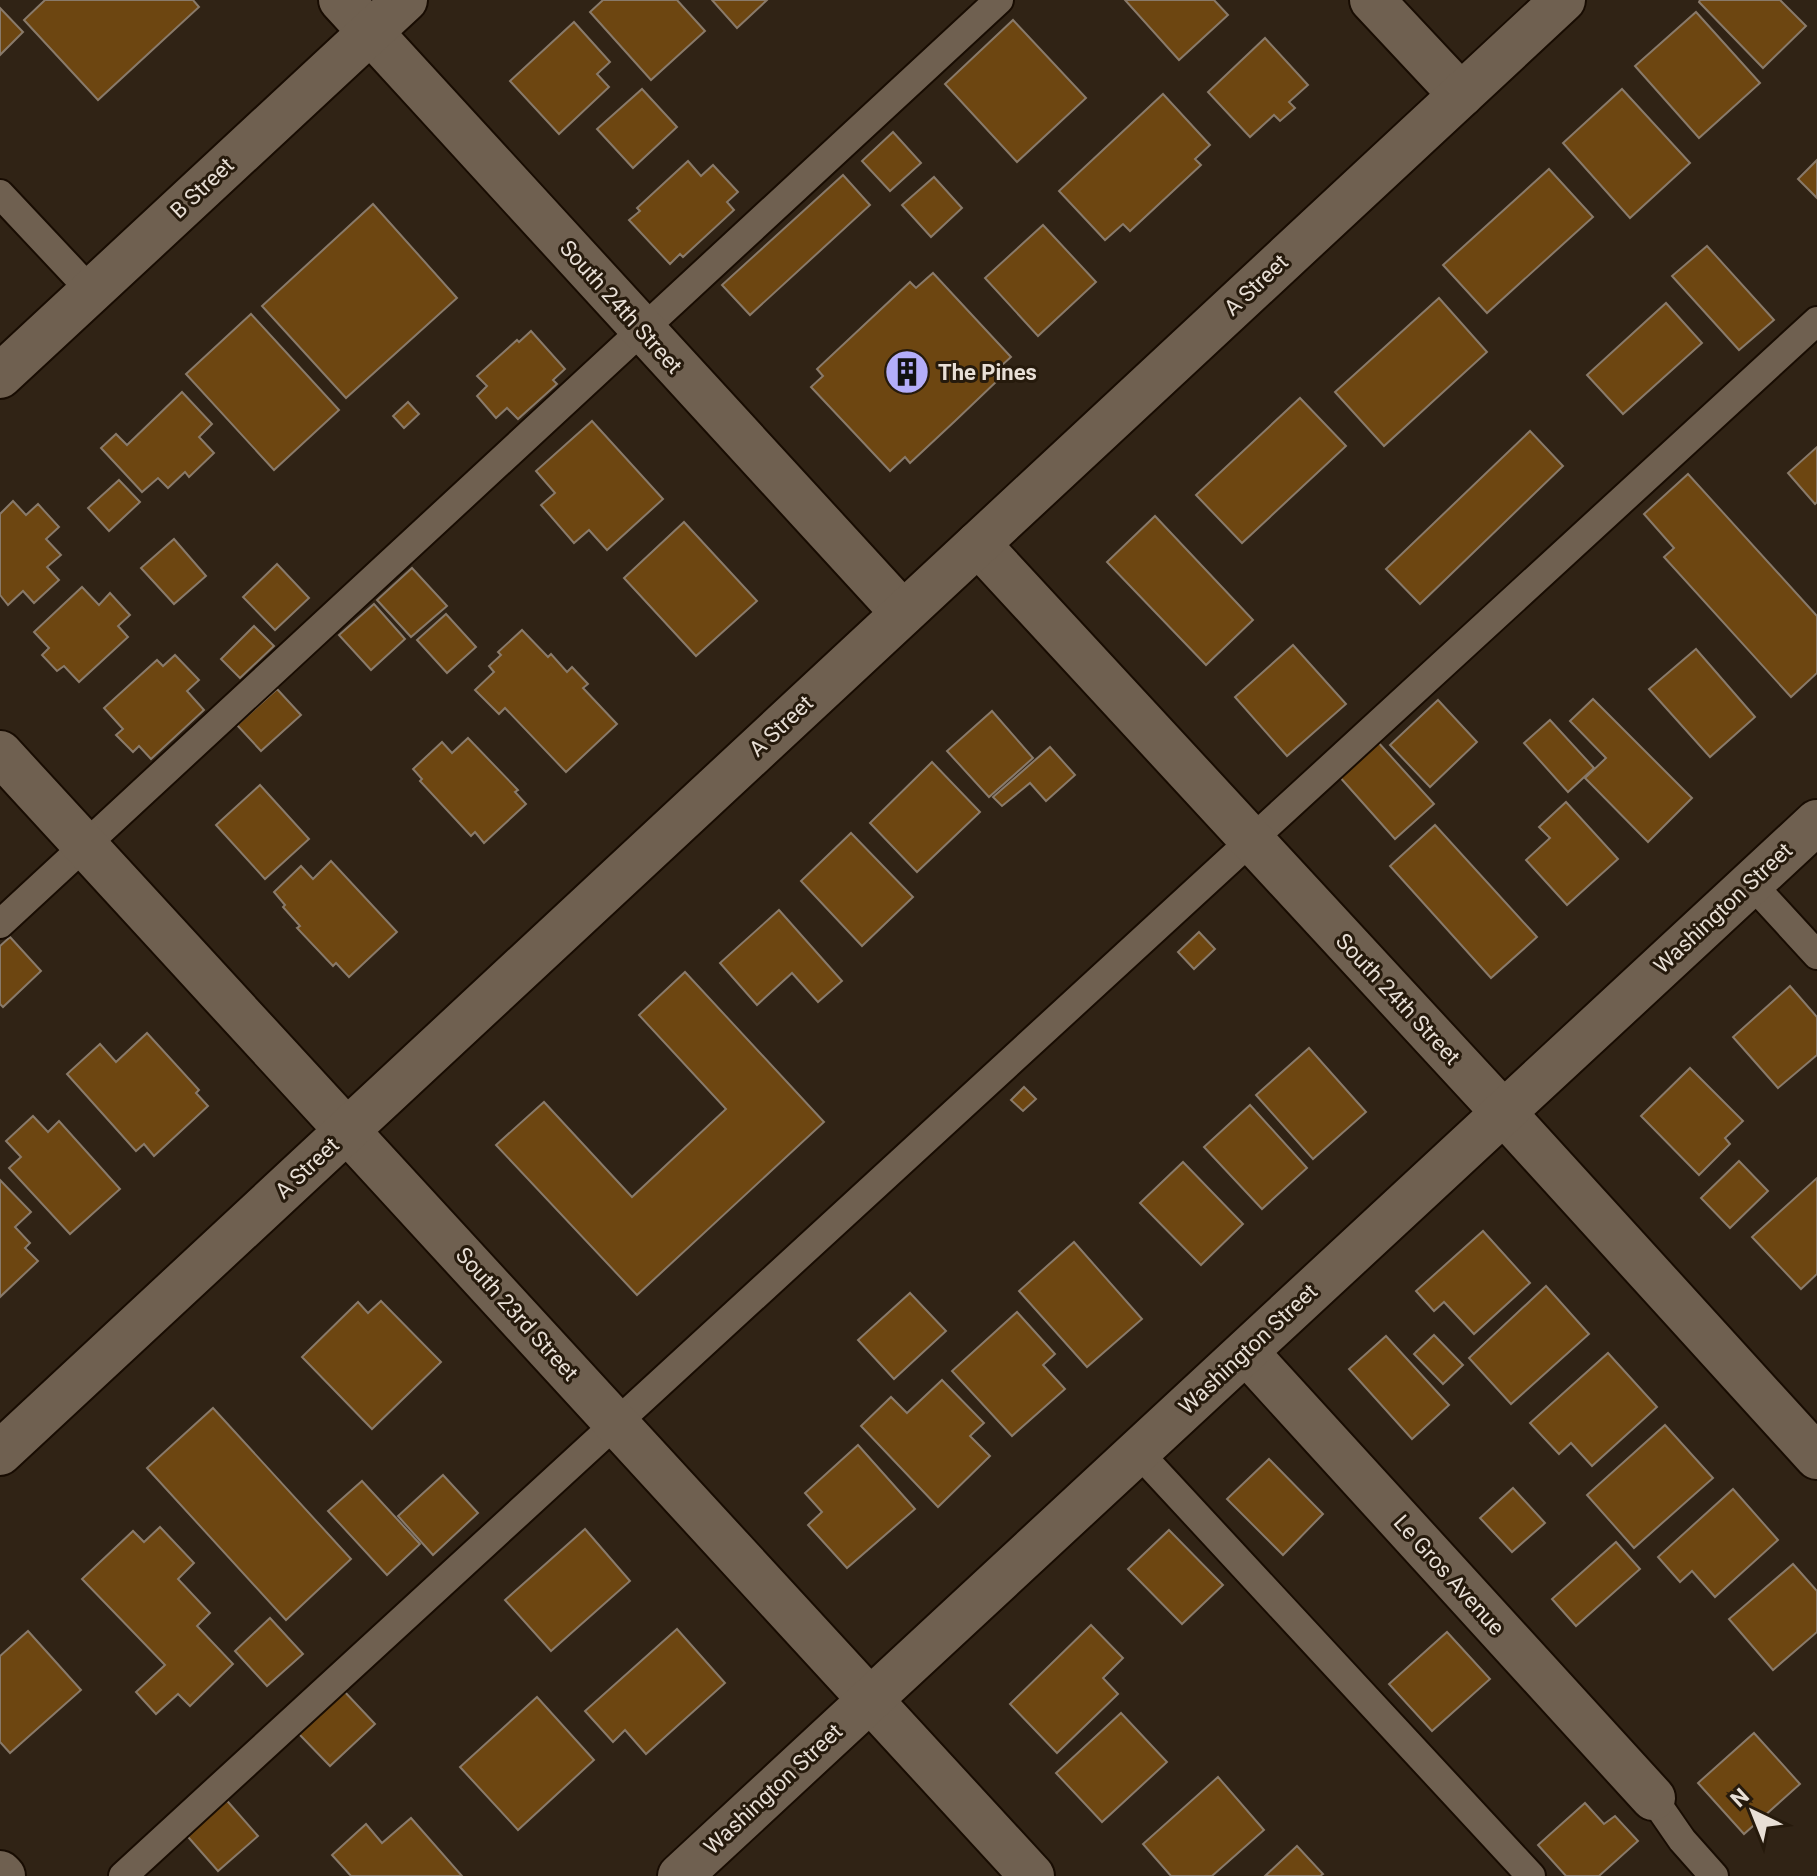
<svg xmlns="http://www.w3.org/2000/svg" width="1817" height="1876" font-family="Roboto,sans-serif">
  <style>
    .building { fill: #6d4611; stroke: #897a6a; stroke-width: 2 }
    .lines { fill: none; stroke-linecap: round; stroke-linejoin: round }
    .lane-casing { stroke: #180c02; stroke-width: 32 }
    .street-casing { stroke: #180c02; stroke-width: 48 }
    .secondary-casing { stroke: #180c02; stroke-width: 48 }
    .lane { stroke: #6f6050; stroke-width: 28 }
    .street { stroke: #6f6050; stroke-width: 44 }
    .secondary { stroke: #6f6050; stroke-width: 44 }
    .labels { text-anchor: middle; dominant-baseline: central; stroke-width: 6; stroke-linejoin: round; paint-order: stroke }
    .street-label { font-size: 22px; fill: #e8dfd6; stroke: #261a0c }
    .poi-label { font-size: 22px; font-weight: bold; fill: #e8dfd6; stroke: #261a0c; text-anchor: start }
  </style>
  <rect width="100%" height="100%" fill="#302315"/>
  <g class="building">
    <polygon points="45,0 193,0 199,7 98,100 24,20"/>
    <polygon points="603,0 677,0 705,31 651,80 590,12"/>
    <polygon points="712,0 767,0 737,28"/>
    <polygon points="1125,0 1214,0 1228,15 1179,60"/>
    <polygon points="1700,0 1780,0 1806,26 1763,68 1699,2"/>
    <polygon points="0,8 23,32 0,55"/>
    <polygon points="1696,12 1760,83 1699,138 1635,66"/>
    <polygon points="1013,20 1086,98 1017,162 945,84"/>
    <polygon points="574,22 610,62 597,74 609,87 559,134 510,81"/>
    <polygon points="1265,38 1308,85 1289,102 1295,108 1280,121 1274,115 1250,137 1208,92"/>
    <polygon points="642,89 677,127 633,168 597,129"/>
    <polygon points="1622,89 1690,163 1630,218 1563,143"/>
    <polygon points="1163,94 1210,145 1195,159 1201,165 1130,231 1123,224 1105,240 1059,191"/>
    <polygon points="893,132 921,163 890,191 862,161"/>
    <polygon points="1817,160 1817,198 1798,179"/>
    <polygon points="688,161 701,176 713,165 738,192 727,202 734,210 683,257 680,254 670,264 629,220 640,211 637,208"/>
    <polygon points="1549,169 1593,217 1487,313 1443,265"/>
    <polygon points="843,175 870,205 750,315 722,285"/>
    <polygon points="934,177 962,208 931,237 902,205"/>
    <polygon points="373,204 457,298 346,398 262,306"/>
    <polygon points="1043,225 1096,282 1038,336 985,278"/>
    <polygon points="1707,246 1774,320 1739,350 1672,276"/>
    <polygon points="933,273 1011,357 992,374 998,380 955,421 910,463 905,457 890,471 811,387 823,376 817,369 910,282 916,288"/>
    <polygon points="1439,298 1487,352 1384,446 1335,392"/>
    <polygon points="1666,303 1702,343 1623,414 1587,375"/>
    <polygon points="251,314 339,410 274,470 186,374"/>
    <polygon points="531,331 565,369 553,380 557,384 518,419 507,408 496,418 477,396 487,386 477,376 517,340 519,342"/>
    <polygon points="182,392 212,424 199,437 214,453 189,477 185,472 168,488 158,478 142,492 101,448 116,434 127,445"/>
    <polygon points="1300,398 1346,446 1242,543 1196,495"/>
    <polygon points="408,402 419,414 404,428 393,416"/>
    <polygon points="592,421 663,499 607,550 589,530 574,543 541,505 555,493 536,471"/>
    <polygon points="1530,431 1563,466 1420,604 1386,569"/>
    <polygon points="1817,447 1817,502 1815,504 1788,473"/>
    <polygon points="1688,474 1817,616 1817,673 1791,697 1664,557 1674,548 1644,514"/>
    <polygon points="119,480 140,502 109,531 88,508"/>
    <polygon points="13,501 26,515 38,504 59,527 46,539 61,555 47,567 59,580 34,603 23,591 8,605 0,595 0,514"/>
    <polygon points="1155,516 1253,620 1206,665 1107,562"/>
    <polygon points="684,522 757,601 696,656 624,578"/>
    <polygon points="174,539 206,576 174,604 141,568"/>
    <polygon points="277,564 309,598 275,630 243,597"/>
    <polygon points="412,568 447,606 411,637 377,600"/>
    <polygon points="82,587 99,605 110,593 130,615 118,626 128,637 79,682 64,666 57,671 42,655 49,648 34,632"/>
    <polygon points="374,604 405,639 371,670 339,635"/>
    <polygon points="446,614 476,647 447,673 417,640"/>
    <polygon points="254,626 274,646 240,678 221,659"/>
    <polygon points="522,630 548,657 551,654 567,672 572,667 588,684 583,688 617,724 566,772 505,708 499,714 475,690 494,672 489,666 501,655 498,652"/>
    <polygon points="1293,645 1346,704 1287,756 1235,697"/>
    <polygon points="1696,649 1755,717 1710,757 1649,689"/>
    <polygon points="175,655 199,680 187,691 204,710 151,759 139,746 133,752 116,735 123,729 104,708 157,660 163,666"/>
    <polygon points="277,689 301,715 261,751 237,725"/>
    <polygon points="1593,699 1692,798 1648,842 1585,778 1606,758 1570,721"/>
    <polygon points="1438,700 1477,742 1430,787 1390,745"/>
    <polygon points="992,711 1033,758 989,797 947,751"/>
    <polygon points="1550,720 1594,768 1568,792 1524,743"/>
    <polygon points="468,738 518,790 515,792 526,804 484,843 475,832 471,836 420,781 422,779 413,769 442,742 452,753"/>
    <polygon points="1377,741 1434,804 1395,839 1338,775"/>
    <polygon points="1050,747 1075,775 1046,801 1030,783 1002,806 993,797"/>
    <polygon points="932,762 980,812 917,872 870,823"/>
    <polygon points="260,785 309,839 265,879 216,825"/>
    <polygon points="1566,802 1618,859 1567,905 1526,860 1550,838 1539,827"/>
    <polygon points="1435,825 1537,937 1491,978 1390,866"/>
    <polygon points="851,833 913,897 862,946 801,881"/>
    <polygon points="331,861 397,932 349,977 336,963 333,966 297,928 300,926 283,907 285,905 274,892 301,866 313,879"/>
    <polygon points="779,910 842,981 818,1002 792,973 757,1005 720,963"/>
    <polygon points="1199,932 1215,949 1194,969 1178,952"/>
    <polygon points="10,937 41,971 3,1007 0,1004 0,946"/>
    <polygon points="685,972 824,1122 637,1295 496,1145 544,1102 632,1197 726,1109 639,1015"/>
    <polygon points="1790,986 1817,1017 1817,1055 1778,1088 1733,1037"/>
    <polygon points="147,1033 199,1090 196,1093 208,1106 154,1156 144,1144 136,1151 67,1074 100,1044 116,1062"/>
    <polygon points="1309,1048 1366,1112 1313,1159 1256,1095"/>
    <polygon points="1690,1068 1743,1121 1725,1138 1730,1144 1699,1175 1641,1116"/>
    <polygon points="1024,1087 1036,1099 1023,1111 1011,1100"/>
    <polygon points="1250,1105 1307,1168 1262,1209 1204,1147"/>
    <polygon points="33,1116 48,1132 59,1121 120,1189 70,1234 9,1168 21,1157 6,1141"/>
    <polygon points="1739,1161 1768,1191 1730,1228 1701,1198"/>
    <polygon points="1183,1162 1243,1224 1201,1265 1140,1203"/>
    <polygon points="1817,1178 1817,1274 1801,1289 1752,1237"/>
    <polygon points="0,1180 31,1212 15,1227 30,1243 25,1248 38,1261 0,1297"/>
    <polygon points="1483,1231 1530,1283 1474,1334 1444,1302 1434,1311 1416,1291"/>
    <polygon points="1074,1242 1142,1319 1087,1367 1019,1291"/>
    <polygon points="1546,1286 1589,1334 1511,1404 1469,1358"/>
    <polygon points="910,1293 946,1331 894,1379 858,1340"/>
    <polygon points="381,1301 441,1362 372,1429 302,1357 358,1302 368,1313"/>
    <polygon points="1017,1312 1055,1354 1043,1365 1065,1389 1012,1436 952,1371"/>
    <polygon points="1434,1335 1463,1365 1443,1384 1414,1354"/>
    <polygon points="1386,1336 1449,1405 1412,1439 1349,1369"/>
    <polygon points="1608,1353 1657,1407 1592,1466 1571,1443 1559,1454 1530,1423"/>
    <polygon points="942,1380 984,1423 970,1436 990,1456 938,1507 861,1426 891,1397 907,1413"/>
    <polygon points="213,1408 351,1559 286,1620 147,1468"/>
    <polygon points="1665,1425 1713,1478 1634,1548 1587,1495"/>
    <polygon points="858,1445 915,1509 847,1568 808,1525 822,1512 805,1493"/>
    <polygon points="1269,1459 1323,1514 1283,1555 1227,1499"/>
    <polygon points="443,1475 478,1513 433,1555 398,1516"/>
    <polygon points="362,1481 420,1544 387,1575 328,1511"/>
    <polygon points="1513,1488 1545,1523 1512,1552 1480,1518"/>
    <polygon points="1733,1489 1778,1540 1715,1597 1692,1571 1680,1582 1658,1557"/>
    <polygon points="160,1527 194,1563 178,1579 210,1613 197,1626 233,1664 190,1706 178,1694 156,1714 136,1692 165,1665 82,1579 133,1531 144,1542"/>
    <polygon points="585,1529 630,1581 551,1651 505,1600"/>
    <polygon points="1169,1530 1223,1585 1182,1624 1128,1569"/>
    <polygon points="1616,1542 1640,1569 1576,1626 1552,1599"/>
    <polygon points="1793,1564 1817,1591 1817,1632 1773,1670 1729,1619"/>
    <polygon points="270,1618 303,1654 267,1686 235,1651"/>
    <polygon points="1091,1625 1123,1658 1103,1678 1118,1694 1057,1753 1010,1704"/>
    <polygon points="677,1629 725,1683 646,1754 625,1730 613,1742 585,1711"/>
    <polygon points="28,1631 81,1690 10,1753 0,1742 0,1656"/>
    <polygon points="1447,1632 1490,1679 1432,1731 1389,1684"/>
    <polygon points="343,1690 375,1724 330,1766 298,1733"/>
    <polygon points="537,1697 594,1760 518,1830 460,1767"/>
    <polygon points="1121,1713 1167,1762 1102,1822 1056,1773"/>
    <polygon points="1754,1733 1800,1784 1744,1834 1698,1783"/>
    <polygon points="1218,1777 1264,1830 1212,1876 1171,1876 1143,1844"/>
    <polygon points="222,1795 258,1836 218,1871 182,1830"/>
    <polygon points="1585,1803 1604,1824 1615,1816 1638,1841 1599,1876 1566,1876 1538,1845"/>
    <polygon points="411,1818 462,1876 351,1876 332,1855 366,1824 382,1843"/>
    <polygon points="1297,1846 1323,1874 1320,1876 1265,1876"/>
  </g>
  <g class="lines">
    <g class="lane-casing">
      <g id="lane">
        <polyline points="0,194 91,291"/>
        <polyline points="1751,883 1817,955"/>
        <polyline points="0,924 999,0"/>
        <polyline points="1138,1452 1531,1876"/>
        <polyline points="1653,1798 1682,1840 1714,1876"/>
        <polyline points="123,1876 1817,321"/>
      </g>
    </g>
    <g class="street-casing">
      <g id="street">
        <polyline points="341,0 903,613"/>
        <polyline points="1372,0 1461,95"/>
        <polyline points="0,376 405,0"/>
        <polyline points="978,544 1503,1112 1817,1457"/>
        <polyline points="0,753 1032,1876"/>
        <polyline points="1246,1352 1653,1798"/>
        <polyline points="0,1873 3,1876"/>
        <polyline points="680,1876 1817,822"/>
      </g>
    </g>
    <g class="secondary-casing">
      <polyline id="secondary" points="0,1453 1563,0"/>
    </g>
    <use href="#lane" class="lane"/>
    <use href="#street" class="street"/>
    <use href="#secondary" class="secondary"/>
  </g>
  <defs>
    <g id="building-disc" transform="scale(2.3)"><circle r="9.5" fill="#b3adf9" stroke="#261a0c"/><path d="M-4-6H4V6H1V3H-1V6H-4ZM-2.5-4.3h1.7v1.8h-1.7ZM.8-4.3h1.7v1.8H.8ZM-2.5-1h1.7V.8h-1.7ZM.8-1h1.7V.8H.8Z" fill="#111"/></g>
  </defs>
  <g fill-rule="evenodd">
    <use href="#building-disc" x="907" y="372"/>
  </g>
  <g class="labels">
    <g class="street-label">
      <text transform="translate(202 188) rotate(-43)">B Street</text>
      <text transform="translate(1256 285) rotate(-43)">A Street</text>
      <text transform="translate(621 307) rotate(48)">South 24th Street</text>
      <text transform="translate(781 726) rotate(-43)">A Street</text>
      <text transform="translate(1723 908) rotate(-43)">Washington Street</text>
      <text transform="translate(1398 999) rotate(47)">South 24th Street</text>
      <text transform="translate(307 1168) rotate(-43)">A Street</text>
      <text transform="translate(517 1314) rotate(48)">South 23rd Street</text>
      <text transform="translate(1248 1349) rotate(-43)">Washington Street</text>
      <text transform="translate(1449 1575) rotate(48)">Le Gros Avenue</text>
      <text transform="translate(773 1789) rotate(-43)">Washington Street</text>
    </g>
    <g class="poi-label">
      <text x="938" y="372">The Pines</text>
    </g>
  </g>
  <g transform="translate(1753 1812) rotate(317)" stroke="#261a0c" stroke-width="6" paint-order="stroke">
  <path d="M0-6L14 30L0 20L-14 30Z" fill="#e8dfd6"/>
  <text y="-12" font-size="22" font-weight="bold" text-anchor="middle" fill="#e8dfd6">N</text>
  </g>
</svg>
